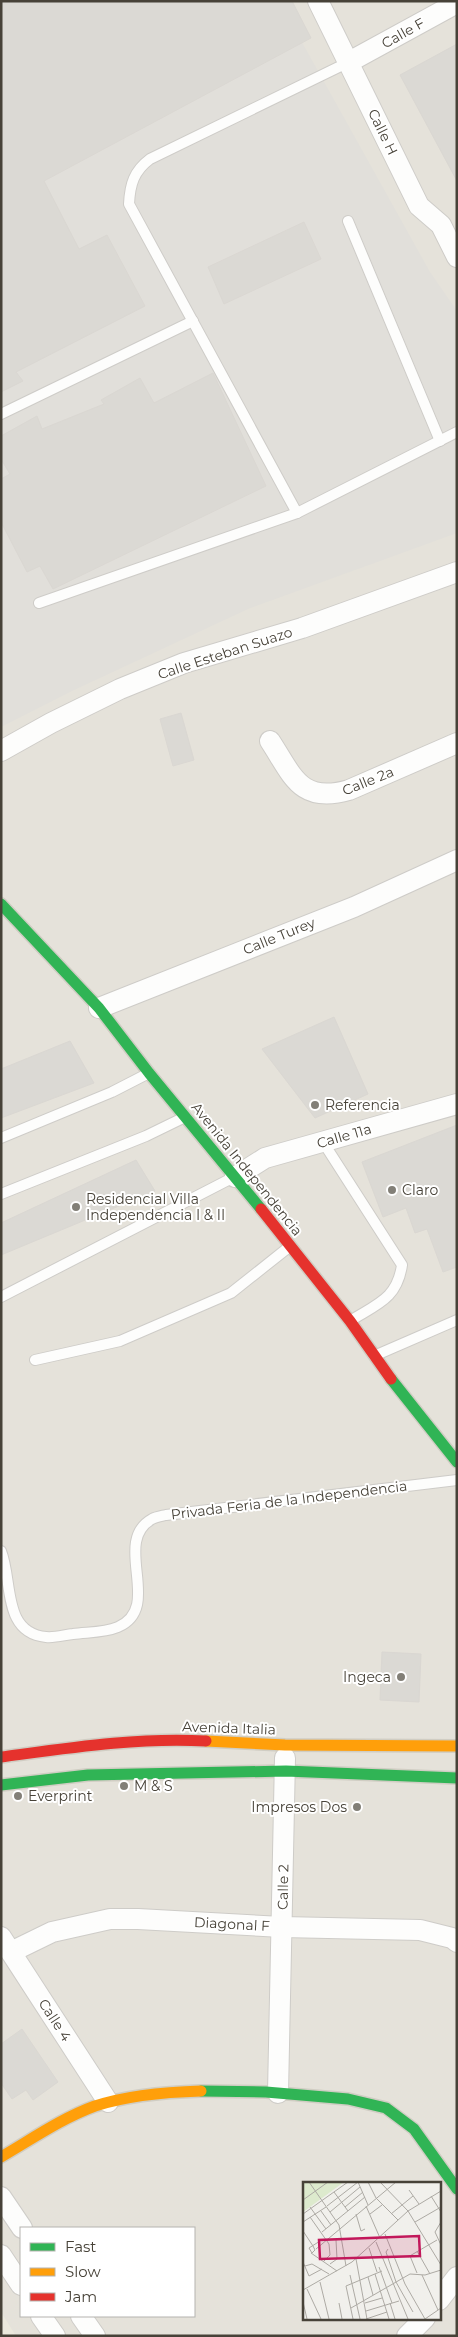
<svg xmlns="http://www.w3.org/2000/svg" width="458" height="2337" font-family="Montserrat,sans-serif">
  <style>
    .residential { fill: #e5e2da; fill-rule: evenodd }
    .industrial { fill: #e1dfda }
    .education { fill: #ebe8dc }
    .building { fill: #dbd9d4; stroke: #dad7d2 }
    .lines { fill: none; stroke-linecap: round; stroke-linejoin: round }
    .lane-casing { stroke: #ceccc8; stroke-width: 12 }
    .street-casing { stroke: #ceccc8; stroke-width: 22 }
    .fast-casing { stroke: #d0cdc3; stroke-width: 14 }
    .slow-casing { stroke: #d0cdc3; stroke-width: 14 }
    .jam-casing { stroke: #d0cdc3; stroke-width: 14 }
    .lane { stroke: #fdfdfc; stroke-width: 10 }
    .street { stroke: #fdfdfc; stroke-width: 20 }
    .fast { stroke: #30b455; stroke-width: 11 }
    .slow { stroke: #ff9f0a; stroke-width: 11 }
    .jam { stroke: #e5322d; stroke-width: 11 }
    .poi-dot { fill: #827f77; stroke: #fff; stroke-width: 2 }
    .labels { text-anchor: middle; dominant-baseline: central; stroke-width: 4; stroke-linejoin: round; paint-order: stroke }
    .street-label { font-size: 14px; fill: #474238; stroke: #fff }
    .poi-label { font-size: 14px; fill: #474238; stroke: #fff; text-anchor: start }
    .inset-road { fill: none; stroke: #adaaa4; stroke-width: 1 }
    .view { fill: #c2185b; fill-opacity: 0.15; stroke: #c2185b; stroke-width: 2.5 }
    .inset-edge { fill: none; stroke: #474238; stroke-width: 2.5 }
  </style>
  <rect width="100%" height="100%" fill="#f1f0ec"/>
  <path class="residential" d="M1 1H457V2336H1ZM304 2183H439V2318H304ZM21 2228H194V2316H21Z"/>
  <polygon class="industrial" points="1,1 279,1 430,272 457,311 457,533 248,609 72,691 1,727"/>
  <polygon class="education" points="1,2312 16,2336 1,2336"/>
  <g class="building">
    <polygon points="1,1 292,1 311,38 44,181 79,249 107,235 145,306 16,372 23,381 1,392"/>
    <polygon points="457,44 457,181 400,75"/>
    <polygon points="304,222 321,259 224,304 208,267"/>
    <polygon points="213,373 266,486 53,589 40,566 27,572 1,522 1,479 10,474 1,459 1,436 37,416 42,429 104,404 101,400 140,378 154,403"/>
    <polygon points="181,713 194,760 173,766 160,719"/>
    <polygon points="334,1017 368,1094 315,1118 262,1049"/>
    <polygon points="70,1041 94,1083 1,1118 1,1069"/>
    <polygon points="457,1125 457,1267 443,1272 427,1229 415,1233 406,1208 383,1217 362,1162"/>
    <polygon points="136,1160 155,1191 1,1255 1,1223"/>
    <polygon points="382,1652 421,1654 419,1702 380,1700"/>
    <polygon points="22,2029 58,2082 33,2100 26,2090 12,2099 1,2083 1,2044"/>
  </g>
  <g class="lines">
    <g class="lane-casing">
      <g id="lane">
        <polyline points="348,221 440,441"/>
        <polyline points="1,414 193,321"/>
        <path d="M297 513 129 204C130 184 134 171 150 159L349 62"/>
        <polyline points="39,603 297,513 457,432"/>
        <polyline points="1,1138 112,1092 149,1073"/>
        <path d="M323 1142 402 1265C397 1299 377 1304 350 1321"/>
        <polyline points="1,1194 146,1136 185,1117"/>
        <polyline points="1,1297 234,1177"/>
        <polyline points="374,1356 457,1320"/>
        <polyline points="35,1360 120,1341 231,1293 289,1247"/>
        <path d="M1 1551C13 1581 2 1633 46 1637 55 1638 64 1635 73 1634 87 1632 104 1633 118 1627 164 1607 111 1542 152 1519 156 1517 162 1516 166 1515L457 1480"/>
      </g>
    </g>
    <g class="street-casing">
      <g id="street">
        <polyline points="318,1 419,206 441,225 457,257"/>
        <polyline points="349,62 457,3"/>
        <path d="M270 741C293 776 300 804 349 790L457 743"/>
        <polyline points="1,751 51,723 120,689 184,663 302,628 457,572"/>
        <polyline points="99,1008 354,907 457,860"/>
        <polyline points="235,1177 265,1158 457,1104"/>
        <polyline points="1,1937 108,2102"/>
        <polyline points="11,1952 52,1932 110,1919 138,1919 282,1927 420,1930 452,1938 457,1942"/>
        <polyline points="278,2093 285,1758"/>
        <polyline points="1,2197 22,2228"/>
        <polyline points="1,2255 21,2285"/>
        <polyline points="439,2300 457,2277"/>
        <polyline points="41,2316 55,2336"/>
        <polyline points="81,2316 95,2336"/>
        <polyline points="407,2336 425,2318"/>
      </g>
    </g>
    <g class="fast-casing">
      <g id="fast">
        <polyline points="1,904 99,1008 149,1073 261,1209"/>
        <polyline points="391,1379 457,1462"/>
        <polyline points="1,1785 88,1775 286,1771 457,1778"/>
        <polyline points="201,2091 266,2092 348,2099 386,2108 414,2129 457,2189"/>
      </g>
    </g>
    <g class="slow-casing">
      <g id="slow">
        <polyline points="206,1741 285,1745 457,1746"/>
        <path d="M1 2157C32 2139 62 2118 95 2106 129 2095 166 2092 201 2091"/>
      </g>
    </g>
    <g class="jam-casing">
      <g id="jam">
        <polyline points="261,1209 350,1321 391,1379"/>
        <path d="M1 1757C68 1748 138 1737 206 1741"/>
      </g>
    </g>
    <use href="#lane" class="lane"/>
    <use href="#street" class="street"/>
    <use href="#fast" class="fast"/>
    <use href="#slow" class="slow"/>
    <use href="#jam" class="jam"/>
  </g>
  <g class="poi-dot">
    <circle cx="315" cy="1105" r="5"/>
    <circle cx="392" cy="1190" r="5"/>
    <circle cx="76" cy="1207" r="5"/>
    <circle cx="401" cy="1677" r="5"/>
    <circle cx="124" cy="1786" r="5"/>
    <circle cx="18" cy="1796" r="5"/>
    <circle cx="357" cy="1807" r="5"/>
  </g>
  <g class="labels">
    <g class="street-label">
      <text transform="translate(403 33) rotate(-29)">Calle F</text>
      <text transform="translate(383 132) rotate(64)">Calle H</text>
      <text transform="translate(225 653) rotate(-18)">Calle Esteban Suazo</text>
      <text transform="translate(368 781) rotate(-22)">Calle 2a</text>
      <text transform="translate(279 936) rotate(-22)">Calle Turey</text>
      <text transform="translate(344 1136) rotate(-16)">Calle 11a</text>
      <text transform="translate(247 1169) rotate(51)">Avenida Independencia</text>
      <text transform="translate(289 1500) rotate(-7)">Privada Feria de la Independencia</text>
      <text transform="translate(229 1728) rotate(2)">Avenida Italia</text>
      <text transform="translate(283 1887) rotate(-89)">Calle 2</text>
      <text transform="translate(232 1924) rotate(3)">Diagonal F</text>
      <text transform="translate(55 2020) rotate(57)">Calle 4</text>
    </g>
    <g class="poi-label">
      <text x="325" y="1105">Referencia</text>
      <text x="402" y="1190">Claro</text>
      <text x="86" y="1199">Residencial Villa<tspan x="86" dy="16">Independencia I &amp; II</tspan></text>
      <text x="391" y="1677" text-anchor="end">Ingeca</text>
      <text x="134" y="1786">M &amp; S</text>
      <text x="28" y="1796">Everprint</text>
      <text x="347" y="1807" text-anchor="end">Impresos Dos</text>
    </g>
  </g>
  <g transform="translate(303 2182)">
    <rect width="138" height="138" fill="#f1f0ec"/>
    <path d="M0 0H41L0 30Z" fill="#ddeacd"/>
    <path class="inset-road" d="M6 0 36 43 43 84M55 0 65 23M65 0 73 16 95 38M77 0 105 29 138 83M106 8 116 22M31 10 45 29M128 14 138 30M0 18 25 0M24 24 55 0M63 24 77 56M7 25 23 47M42 25 60 10M18 29 28 43M27 30 57 5M0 32 45 0M53 32 58 49 62 47M67 32 79 23M88 32 110 14M7 35 26 62 27 73 20 80M0 40 23 25M112 40 138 25M138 40 132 50 138 63M0 49 10 64M19 50 62 15M82 52 102 102 122 137M73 60 105 137M10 64 12 68 9 71 6 66 17 59M66 66 74 90M13 67 93 0M85 67 83 70 93 100 110 130M114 69 127 92M8 71 34 89M107 74 114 91M105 75 134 58M53 77 64 137M0 80 6 94 19 87M27 82 34 77 33 58M2 84 9 82 26 92M76 85 89 121M72 92 86 137M47 93 57 137M119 93 135 128M65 95 70 113M17 100 26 137M4 107 18 137M0 108 49 80 105 29 138 9M0 120 4 137M36 121 39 137M62 121 79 116M87 121 92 137M48 126 107 92 122 93 138 88M63 129 96 119M50 137 43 104 79 89M63 137 84 130M122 137 138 126"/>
    <path class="view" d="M116 54 117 74 17 77 16 58Z"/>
    <rect width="138" height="138" class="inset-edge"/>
  </g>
  <rect width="458" height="2337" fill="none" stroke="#474238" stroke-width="5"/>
  <rect x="20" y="2227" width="175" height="90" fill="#ffffff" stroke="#b5b3af"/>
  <rect x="30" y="2243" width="25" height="8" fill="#30b455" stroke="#b5b3af"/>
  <text x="65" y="2252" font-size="15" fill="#474238">Fast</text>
  <rect x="30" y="2268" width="25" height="8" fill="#ff9f0a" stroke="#b5b3af"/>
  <text x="65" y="2277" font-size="15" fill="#474238">Slow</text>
  <rect x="30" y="2293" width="25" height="8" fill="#e5322d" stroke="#b5b3af"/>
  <text x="65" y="2302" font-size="15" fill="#474238">Jam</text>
</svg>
